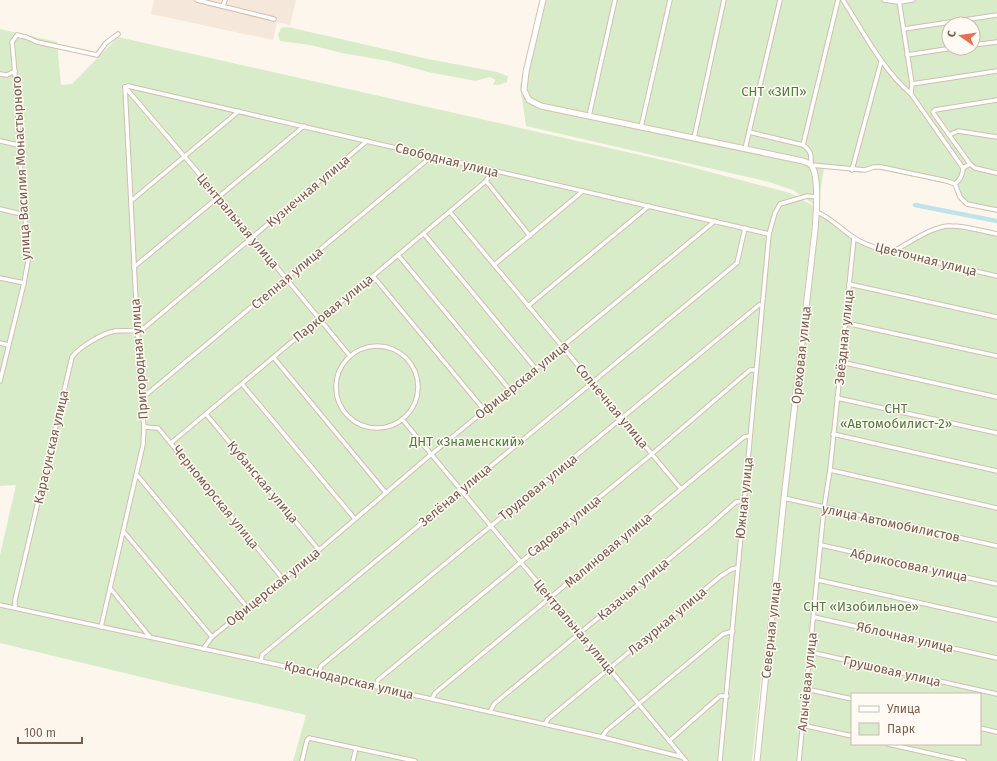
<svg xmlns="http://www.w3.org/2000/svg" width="997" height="761" font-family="'Fira Sans',sans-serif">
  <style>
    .residential { fill: #f5e8da }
    .green { fill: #d8ecc9; fill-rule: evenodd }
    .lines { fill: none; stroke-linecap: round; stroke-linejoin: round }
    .canal { stroke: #bfe3e8; stroke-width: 4.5 }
    .street-casing { stroke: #d1beb0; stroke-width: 5.5 }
    .secondary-casing { stroke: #d6c0b0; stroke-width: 7 }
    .street { stroke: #fff; stroke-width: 3.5 }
    .secondary { stroke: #fff; stroke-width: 5 }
    .labels { text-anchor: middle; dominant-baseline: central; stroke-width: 3; stroke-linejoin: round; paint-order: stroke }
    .park-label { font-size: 13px; fill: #537a41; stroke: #fffaf3 }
    .street-label { font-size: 13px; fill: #7a5c4d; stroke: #fffaf3 }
  </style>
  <rect width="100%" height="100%" fill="#fdf6ec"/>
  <polygon class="residential" points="154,0 296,0 290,25 277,22 273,40 151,14"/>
  <g class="green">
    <path d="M540 0H997V213L963 205 953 185 876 169 861 173 824 168 818 205 813 204 793 190 769 182 526 126 520 86ZM949 24H973V48H949Z"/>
    <polygon points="288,27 428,59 497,72 508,76 507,82 498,85 493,85 495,80 490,77 476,81 428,72 388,61 342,53 310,45 280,41 278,35 281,28"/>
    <polygon points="0,29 57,42 61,85 72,84 118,37 680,164 790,193 814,206 752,761 293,761 306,715 166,683 0,643 0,555 16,485 0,486"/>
    <path d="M817 212 854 238 892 252 929 232 950 225 997 234V761H757ZM852 694H980V744H852Z"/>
  </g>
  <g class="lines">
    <polyline class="canal" points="915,205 997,221"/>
    <g class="street-casing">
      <g id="street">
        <polyline points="197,0 274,19"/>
        <path d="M838 0 803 145C812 151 811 156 811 165L865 170 874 167H881L947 181 955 184 960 197 967 204 997 210"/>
        <path d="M843 0C864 33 882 69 911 94"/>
        <polyline points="884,0 899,2 913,0"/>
        <path d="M899 0 912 84 911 94 963 168C963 175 960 180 955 184"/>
        <polyline points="223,6 225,0"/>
        <polyline points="904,29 997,15"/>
        <polyline points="973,45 997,42"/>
        <polyline points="907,55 953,48"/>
        <polyline points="0,74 7,75 15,71"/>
        <polyline points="912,84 997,71"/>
        <polyline points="125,87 128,86 769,234"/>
        <polyline points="125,87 219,197 350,356"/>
        <polyline points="589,116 615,0"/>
        <polyline points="641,127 670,0"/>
        <polyline points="749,132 803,145"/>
        <polyline points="949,135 958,131 997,137"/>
        <polyline points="694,138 724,0"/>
        <polyline points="0,141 18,145"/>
        <polyline points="745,149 780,0"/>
        <polyline points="970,164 934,114 933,112 935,110 997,100"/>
        <polyline points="963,168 970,164 975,168 997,173"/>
        <polyline points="852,170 881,62"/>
        <polyline points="486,181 530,236"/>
        <polyline points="131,201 239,111"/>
        <polyline points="0,209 25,215"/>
        <polyline points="450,212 681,489"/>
        <path d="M817 212C831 218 841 229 853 237 864 245 879 249 892 252L997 276"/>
        <polyline points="424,234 536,369"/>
        <path d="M892 252C908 244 933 225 951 226 966 226 982 231 997 234"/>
        <polyline points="398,255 510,390"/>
        <polyline points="494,265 583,191"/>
        <polyline points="134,267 304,126"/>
        <polyline points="373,276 485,411"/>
        <polyline points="0,278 24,283"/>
        <polyline points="849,284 997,317"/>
        <polyline points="528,306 649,206"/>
        <polyline points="846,323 997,356"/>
        <polyline points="0,343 8,345"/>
        <circle cx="377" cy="387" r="41"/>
        <polyline points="274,358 386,493"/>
        <polyline points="841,362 997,397"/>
        <path d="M0 381 24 283 28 261 25 215 23 206C19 151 18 96 12 42L17 35 26 37 37 42 97 55 106 43 118 34"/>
        <polyline points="242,384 355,519"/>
        <polyline points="837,398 997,433"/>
        <polyline points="141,399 432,156"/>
        <polyline points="206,414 319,550"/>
        <polyline points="402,419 686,761"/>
        <polyline points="144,427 158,428 283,579"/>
        <polyline points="833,434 997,471"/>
        <polyline points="171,443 319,319 373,276 486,181 492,171"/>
        <polyline points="830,470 997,508"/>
        <polyline points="137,475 247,607"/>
        <polyline points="784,498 997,546"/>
        <polyline points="124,532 212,637"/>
        <polyline points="821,545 997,584"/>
        <polyline points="818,580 997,620"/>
        <polyline points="110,588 150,637"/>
        <polyline points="0,605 261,661 602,737 682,757"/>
        <path d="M15 608V600L72 357C79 347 103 333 115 331 124 330 134 332 143 329L367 141"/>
        <polyline points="814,617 997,658"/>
        <polyline points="101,627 143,445 144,427 141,399 125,87"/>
        <polyline points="203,649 212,637 319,550 428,457 715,221"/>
        <polyline points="810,652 997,694"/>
        <polyline points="261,661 262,655 737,263 745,228"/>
        <polyline points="318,674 321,666 759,305 762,305"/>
        <polyline points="376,686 378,680 652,454 750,370 756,370"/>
        <polyline points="806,689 852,699"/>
        <polyline points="432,699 435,693 744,437 750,436"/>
        <polyline points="490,712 494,704 709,526 736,502 744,501"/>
        <polyline points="545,724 548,719 721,576 732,569 737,568"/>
        <polyline points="802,725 852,736"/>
        <polyline points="980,728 997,732"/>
        <polyline points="602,737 606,731 723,634 733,631"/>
        <polyline points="669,741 720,696 727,696"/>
        <polyline points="888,744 964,761"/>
        <polyline points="302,761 307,740 309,738 415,761"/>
        <polyline points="353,761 356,748"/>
        <polyline points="720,761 769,234 775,213 780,204 807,196 817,197"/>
        <polyline points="799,761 824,508 830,470 854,238"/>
      </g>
    </g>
    <g class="secondary-casing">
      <path id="secondary" d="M543 0 526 72 524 90 529 100 541 106 803 161C805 162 809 163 811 165 820 176 816 216 815 230L784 498 757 761"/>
    </g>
    <use href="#street" class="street"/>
    <use href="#secondary" class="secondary"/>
  </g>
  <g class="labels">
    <g class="park-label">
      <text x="774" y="91">СНТ «ЗИП»</text>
      <text x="896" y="408">СНТ<tspan x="896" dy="15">«Автомобилист-2»</tspan></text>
      <text x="467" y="441">ДНТ «Знаменский»</text>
      <text x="861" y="606">СНТ «Изобильное»</text>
    </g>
    <g class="street-label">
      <text transform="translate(447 160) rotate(14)">Свободная улица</text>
      <text transform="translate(21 168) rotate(-93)">улица Василия Монастырного</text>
      <text transform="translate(308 191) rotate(-40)">Кузнечная улица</text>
      <text transform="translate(238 221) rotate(50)">Центральная улица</text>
      <text transform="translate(926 259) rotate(14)">Цветочная улица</text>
      <text transform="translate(287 278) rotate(-40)">Степная улица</text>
      <text transform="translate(333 308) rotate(-39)">Парковая улица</text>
      <text transform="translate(844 337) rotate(-84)">Звёздная улица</text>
      <text transform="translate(801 355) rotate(-84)">Ореховая улица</text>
      <text transform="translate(139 359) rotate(-94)">Пригородная улица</text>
      <text transform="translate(522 380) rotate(-39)">Офицерская улица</text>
      <text transform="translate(612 406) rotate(50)">Солнечная улица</text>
      <text transform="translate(51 447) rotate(-77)">Карасунская улица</text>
      <text transform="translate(263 482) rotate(50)">Кубанская улица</text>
      <text transform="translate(538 487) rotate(-39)">Трудовая улица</text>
      <text transform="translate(455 495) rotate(-40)">Зелёная улица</text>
      <text transform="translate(216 497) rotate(51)">Черноморская улица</text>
      <text transform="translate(744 498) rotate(-84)">Южная улица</text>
      <text transform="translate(891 523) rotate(12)">улица Автомобилистов</text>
      <text transform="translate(564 526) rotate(-39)">Садовая улица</text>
      <text transform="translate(608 550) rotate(-40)">Малиновая улица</text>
      <text transform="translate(909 565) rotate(12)">Абрикосовая улица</text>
      <text transform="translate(273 587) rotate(-39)">Офицерская улица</text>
      <text transform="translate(633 589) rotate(-40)">Казачья улица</text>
      <text transform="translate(667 621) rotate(-40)">Лазурная улица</text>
      <text transform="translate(575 627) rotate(50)">Центральная улица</text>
      <text transform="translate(771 630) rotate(-84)">Северная улица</text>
      <text transform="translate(905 637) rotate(13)">Яблочная улица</text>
      <text transform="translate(892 671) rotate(13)">Грушовая улица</text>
      <text transform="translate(349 680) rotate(13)">Краснодарская улица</text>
      <text transform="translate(807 682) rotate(-84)">Алычёвая улица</text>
    </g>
  </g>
  <rect x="851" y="693" width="130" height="52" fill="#fffaf3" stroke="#cabbb1"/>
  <rect x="859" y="706" width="20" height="6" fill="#ffffff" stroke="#cabbb1"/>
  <text x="887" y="713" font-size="12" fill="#7a5c4d">Улица</text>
  <rect x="859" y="723" width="20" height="12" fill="#d8ecc9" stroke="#cabbb1"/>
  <text x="887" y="733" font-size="12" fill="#7a5c4d">Парк</text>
  <g transform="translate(961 36) rotate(283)"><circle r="19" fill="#fffaf3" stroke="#cabbb1"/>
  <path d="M0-3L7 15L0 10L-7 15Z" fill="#e76f51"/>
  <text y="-6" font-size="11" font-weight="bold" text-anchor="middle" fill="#7a5c4d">С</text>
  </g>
  <path d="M18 737v6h64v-6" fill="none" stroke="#7a5c4d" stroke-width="2"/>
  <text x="24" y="737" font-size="12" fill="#7a5c4d" stroke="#fffaf3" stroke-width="3" paint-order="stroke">100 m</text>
</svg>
